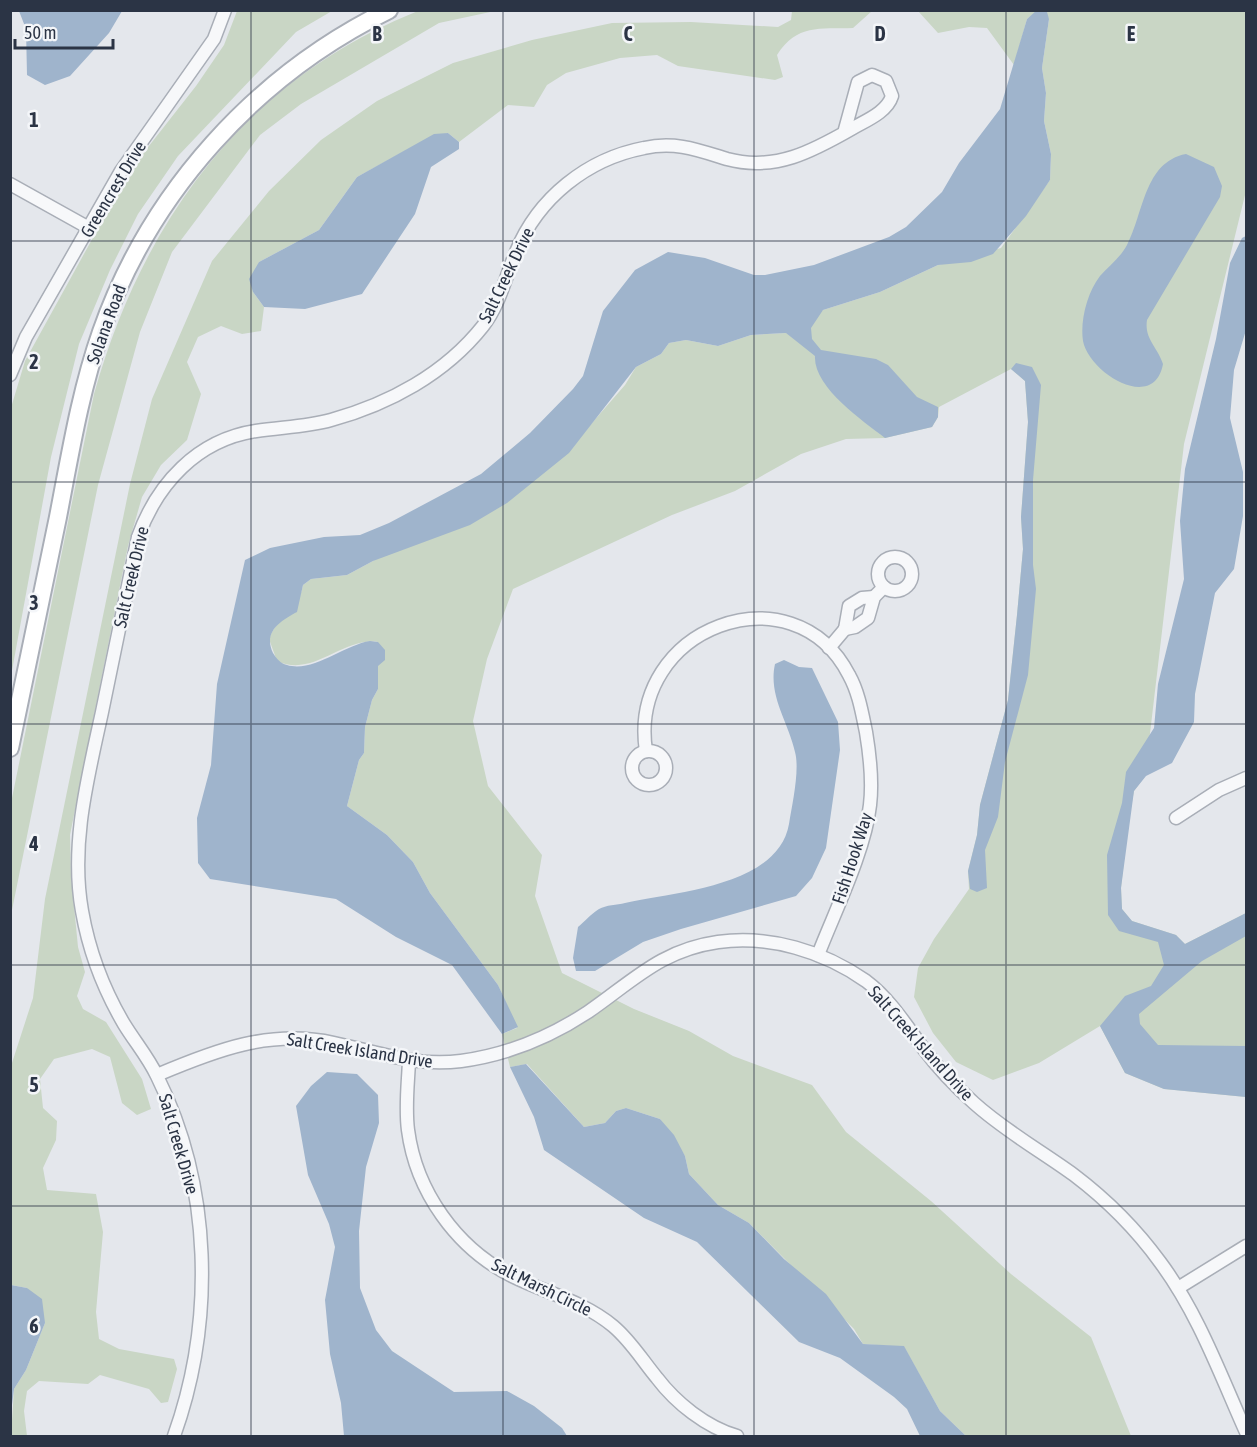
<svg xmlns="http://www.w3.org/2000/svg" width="1257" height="1447" font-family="'Asap Condensed',sans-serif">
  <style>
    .green { fill: #c9d6c5 }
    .water { fill: #9fb4cc }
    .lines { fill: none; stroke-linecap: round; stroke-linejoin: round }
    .street-casing { stroke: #a9aeb7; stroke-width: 15 }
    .secondary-casing { stroke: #a9aeb7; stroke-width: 20 }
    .street { stroke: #f7f8fa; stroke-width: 12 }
    .secondary { stroke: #fff; stroke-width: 16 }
    .grid { fill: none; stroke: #2b3445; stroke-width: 1.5; stroke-opacity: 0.55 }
    .labels { text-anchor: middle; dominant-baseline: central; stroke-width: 5; stroke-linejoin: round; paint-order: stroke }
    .street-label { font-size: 18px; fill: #2b3445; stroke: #f4f6f9 }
    .grid-label { font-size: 20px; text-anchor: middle; font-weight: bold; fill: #2b3445; stroke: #f4f6f9; stroke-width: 5; stroke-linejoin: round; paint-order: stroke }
  </style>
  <rect width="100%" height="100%" fill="#e4e7ec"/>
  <g class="green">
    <polygon points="237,11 332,11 296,32 178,156 138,214 110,270 79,344 51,457 11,676 10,411 25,361 106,214 145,151 196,86 224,45"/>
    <path d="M418 11H495L439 23 301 104 260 135 172 252 140 332 98 485 11 915V803L94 394C143 219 246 80 418 11Z"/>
    <path d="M792 11H872L853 28C819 29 797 24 777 55L783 77 775 80 678 66 657 55 620 58 566 73 547 85 534 107 508 105 459 142 448 133 414 146 357 177 319 230 259 262 253 292 264 307 261 331 242 334 221 326 198 337 187 362 201 394 187 440 161 465 142 497 128 546 70 835 71 875 78 947 85 972 77 996 83 1009 106 1022 142 1079 151 1109 137 1115 122 1103 110 1057 92 1049 54 1059 40 1079 43 1108 57 1121 56 1140 43 1168 47 1190 96 1194 103 1232 96 1312 99 1339 119 1349 174 1359 177 1369 168 1402 161 1403 149 1389 100 1375 88 1384 39 1381 27 1391 24 1411 27 1436H11L14 1389 26 1370 45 1323 27 1288 11 1285V1066L33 998 45 899 130 484 152 399 212 261 269 191 321 140 377 101 453 63 532 40 612 23 691 22 778 27 791 20Z"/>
    <polygon points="918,11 1037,11 1027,19 1014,65 987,28 969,27 938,33"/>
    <path d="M1044 11H1246V191L1184 444 1145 776 1134 791 1128 824 1121 888 1122 909 1132 921 1176 935 1185 944 1246 913V1097L1164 1089 1125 1073 1100 1026 1039 1063 993 1080 956 1062 933 1033 914 997 918 968 934 939 969 889 968 871 977 835 980 805 1008 700 1017 615 1023 549 1021 517 1028 422 1025 381 1011 369 939 407 938 417 932 427 885 438 846 439 801 454 735 491 672 515 513 589 487 659 473 721 488 786 542 855 535 896 562 973 634 1009 689 1031 733 1056 812 1085 846 1132 931 1201 1011 1274 1091 1337 1131 1436H966L940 1411 904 1347 863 1344 854 1329 749 1223 718 1205 689 1174 685 1156 660 1119 626 1108 616 1111 605 1123 584 1127 527 1064 510 1067 502 1034 517 1028 498 985 430 893 413 862 387 835 347 806 359 760 364 753 365 727 372 700 378 689V642C342 637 314 678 277 661L269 639C278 614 297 616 303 585L311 579 347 575 373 561 585 431 625 385 636 367 661 354 669 343 686 340 718 346 751 335 786 333 823 310 880 292 938 265 1001 248 1050 180 1051 154 1044 121 1046 93 1042 68 1049 19Z"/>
  </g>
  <g class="water">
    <path d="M1037 10 1047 12 1049 19 1042 68 1046 93 1044 121 1051 154 1050 180 1026 216 993 254 971 262 938 265 880 292 823 310 811 328 812 339 821 350 876 359 888 365 917 397 938 407V417L932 427 885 438C863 421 813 387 815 356L786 333 751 335 718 346 686 340 669 343 661 354 636 367 569 453 507 503 470 525 373 561 347 575 311 579 303 585 297 612C280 621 263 632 273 653 277 659 280 663 287 665 313 673 344 645 370 641L378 642 385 650V660L378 666V689L372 700 365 727 364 753 359 760 347 806 387 835 413 862 430 893 498 985 518 1027 502 1034 452 965 396 937 336 899 210 879 198 863 197 818 211 765 217 684 245 560 270 548 324 537 360 535 389 523 481 474 530 433 573 389 583 376 603 311 635 270 668 252 705 258 754 275H765L814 265 889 237 906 227 942 192 959 163 1000 109 1027 19Z"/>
    <polygon points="19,11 122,11 109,33 70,76 45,85 27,75 26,29"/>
    <polygon points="448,133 459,142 459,149 431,167 415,214 362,294 305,309 264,307 253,292 249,279 259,262 319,230 357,177 434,134"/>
    <path d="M1186 154 1214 167 1222 186 1220 197 1147 320C1144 339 1158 347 1163 364 1154 413 1089 373 1083 341 1080 321 1087 293 1100 276 1109 266 1120 258 1127 245 1144 213 1144 162 1186 154Z"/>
    <polygon points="1246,236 1246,330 1234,370 1230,418 1243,472 1243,516 1234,569 1215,593 1195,694 1194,722 1172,763 1146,776 1134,791 1121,888 1122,909 1132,921 1176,935 1185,944 1246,913 1246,936 1202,961 1139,1014 1140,1024 1158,1045 1246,1046 1246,1097 1164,1089 1125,1073 1100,1026 1125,996 1151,986 1164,965 1158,942 1119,931 1108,915 1107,855 1122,803 1126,772 1154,728 1158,684 1184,579 1180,521 1185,469 1216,339 1230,263 1242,238"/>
    <polygon points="1016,363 1032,367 1041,385 1033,480 1033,565 1036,589 1028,675 1005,762 998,817 985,850 987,888 977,892 970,889 968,871 977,835 980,805 1008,700 1017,615 1023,549 1021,517 1028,422 1025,381 1011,369"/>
    <path d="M784 660 799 667 812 668 838 722 840 750 826 848 812 878 796 896 681 929 643 942 595 971H576L573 958 578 927C584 922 591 914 599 909 606 905 617 905 625 903 674 892 778 887 789 824 792 805 800 770 795 752 788 721 768 696 775 664Z"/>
    <polygon points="526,1064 584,1127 605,1123 616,1111 626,1108 660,1119 674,1135 685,1156 689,1174 718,1205 749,1223 784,1259 826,1294 863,1344 904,1346 940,1411 966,1436 920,1436 907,1409 894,1397 840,1358 799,1342 697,1242 644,1218 544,1150 534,1117 510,1067"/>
    <polygon points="327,1072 357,1074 378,1095 379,1123 366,1167 359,1231 360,1288 376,1330 392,1351 454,1392 507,1391 534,1406 562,1428 567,1436 344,1436 341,1403 330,1354 325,1300 335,1247 329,1224 308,1175 296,1106 311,1086"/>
    <polygon points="11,1285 27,1288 42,1299 45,1323 26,1370 14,1389 11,1413"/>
  </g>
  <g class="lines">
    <g class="street-casing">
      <g id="street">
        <polyline points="10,184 89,228"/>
        <polyline points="10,375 26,337 121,171 214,39 225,10"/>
        <circle cx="895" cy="574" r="17"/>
        <polyline points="845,629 855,627 868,618 874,597 884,587"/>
        <polyline points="845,629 849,606 862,598 874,597"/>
        <polyline points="829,648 845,629"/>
        <circle cx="649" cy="768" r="17"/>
        <path d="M646 751C627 628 793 566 849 675 859 693 862 713 866 732 870 756 873 780 870 805 865 851 835 911 818 955"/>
        <polyline points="1176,818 1219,790 1246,778"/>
        <path d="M409 1061C408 1084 405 1107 408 1130 416 1191 456 1248 512 1276 546 1293 583 1301 613 1326 631 1341 642 1360 657 1378 676 1403 706 1427 737 1436"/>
        <path d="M157 1075C216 1050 270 1029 334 1043 379 1052 414 1067 461 1061 506 1055 550 1037 588 1012 633 981 661 950 718 942 770 935 823 951 866 981 890 999 906 1025 923 1048 938 1068 956 1087 974 1103 1005 1131 1041 1151 1074 1175 1107 1200 1136 1229 1160 1262 1198 1313 1220 1374 1246 1432"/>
        <polyline points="1178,1288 1246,1246"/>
        <path d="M174 1436C215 1321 212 1186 157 1076 148 1057 135 1042 124 1024 104 990 89 951 82 911 70 844 88 777 102 712 114 653 126 595 138 537 157 484 197 440 256 431 281 427 306 427 331 420 389 404 445 374 483 326 500 304 505 278 516 252 538 198 587 159 644 148 675 141 698 150 727 159 775 172 813 151 853 128 867 120 887 112 892 96L886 81 872 75 858 82 844 133"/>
      </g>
    </g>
    <g class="secondary-casing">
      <path id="secondary" d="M10 748C26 671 42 594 58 517 70 455 80 392 101 332 150 192 256 75 389 10"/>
    </g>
    <use href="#street" class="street"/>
    <use href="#secondary" class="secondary"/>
  </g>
  <path class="grid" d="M251 10V1436M503 10V1436M754 10V1436M1006 10V1436M10 241H1246M10 482H1246M10 724H1246M10 965H1246M10 1206H1246"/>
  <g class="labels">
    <g class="street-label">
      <text transform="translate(113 189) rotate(-59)">Greencrest Drive</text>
      <text transform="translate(506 275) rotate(-64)">Salt Creek Drive</text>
      <text transform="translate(106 324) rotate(-70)">Solana Road</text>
      <text transform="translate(131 577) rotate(-77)">Salt Creek Drive</text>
      <text transform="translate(852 858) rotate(-72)">Fish Hook Way</text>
      <text transform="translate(921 1043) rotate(48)">Salt Creek Island Drive</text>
      <text transform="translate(360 1050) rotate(9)">Salt Creek Island Drive</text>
      <text transform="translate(179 1144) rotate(74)">Salt Creek Drive</text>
      <text transform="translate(542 1287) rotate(26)">Salt Marsh Circle</text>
    </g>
  </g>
  <g class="grid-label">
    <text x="377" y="41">B</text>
    <text x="628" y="41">C</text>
    <text x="880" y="41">D</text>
    <text x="1131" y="41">E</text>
    <text x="34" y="127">1</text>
    <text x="34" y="369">2</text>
    <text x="34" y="610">3</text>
    <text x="34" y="851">4</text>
    <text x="34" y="1092">5</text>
    <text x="34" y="1333">6</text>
  </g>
  <rect width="1257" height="1447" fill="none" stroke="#2b3445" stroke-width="24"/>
  <path d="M15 39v9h98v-9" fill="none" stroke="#2b3445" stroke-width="3"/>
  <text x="24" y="39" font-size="18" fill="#2b3445" stroke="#f4f6f9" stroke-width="4.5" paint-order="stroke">50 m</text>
</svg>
